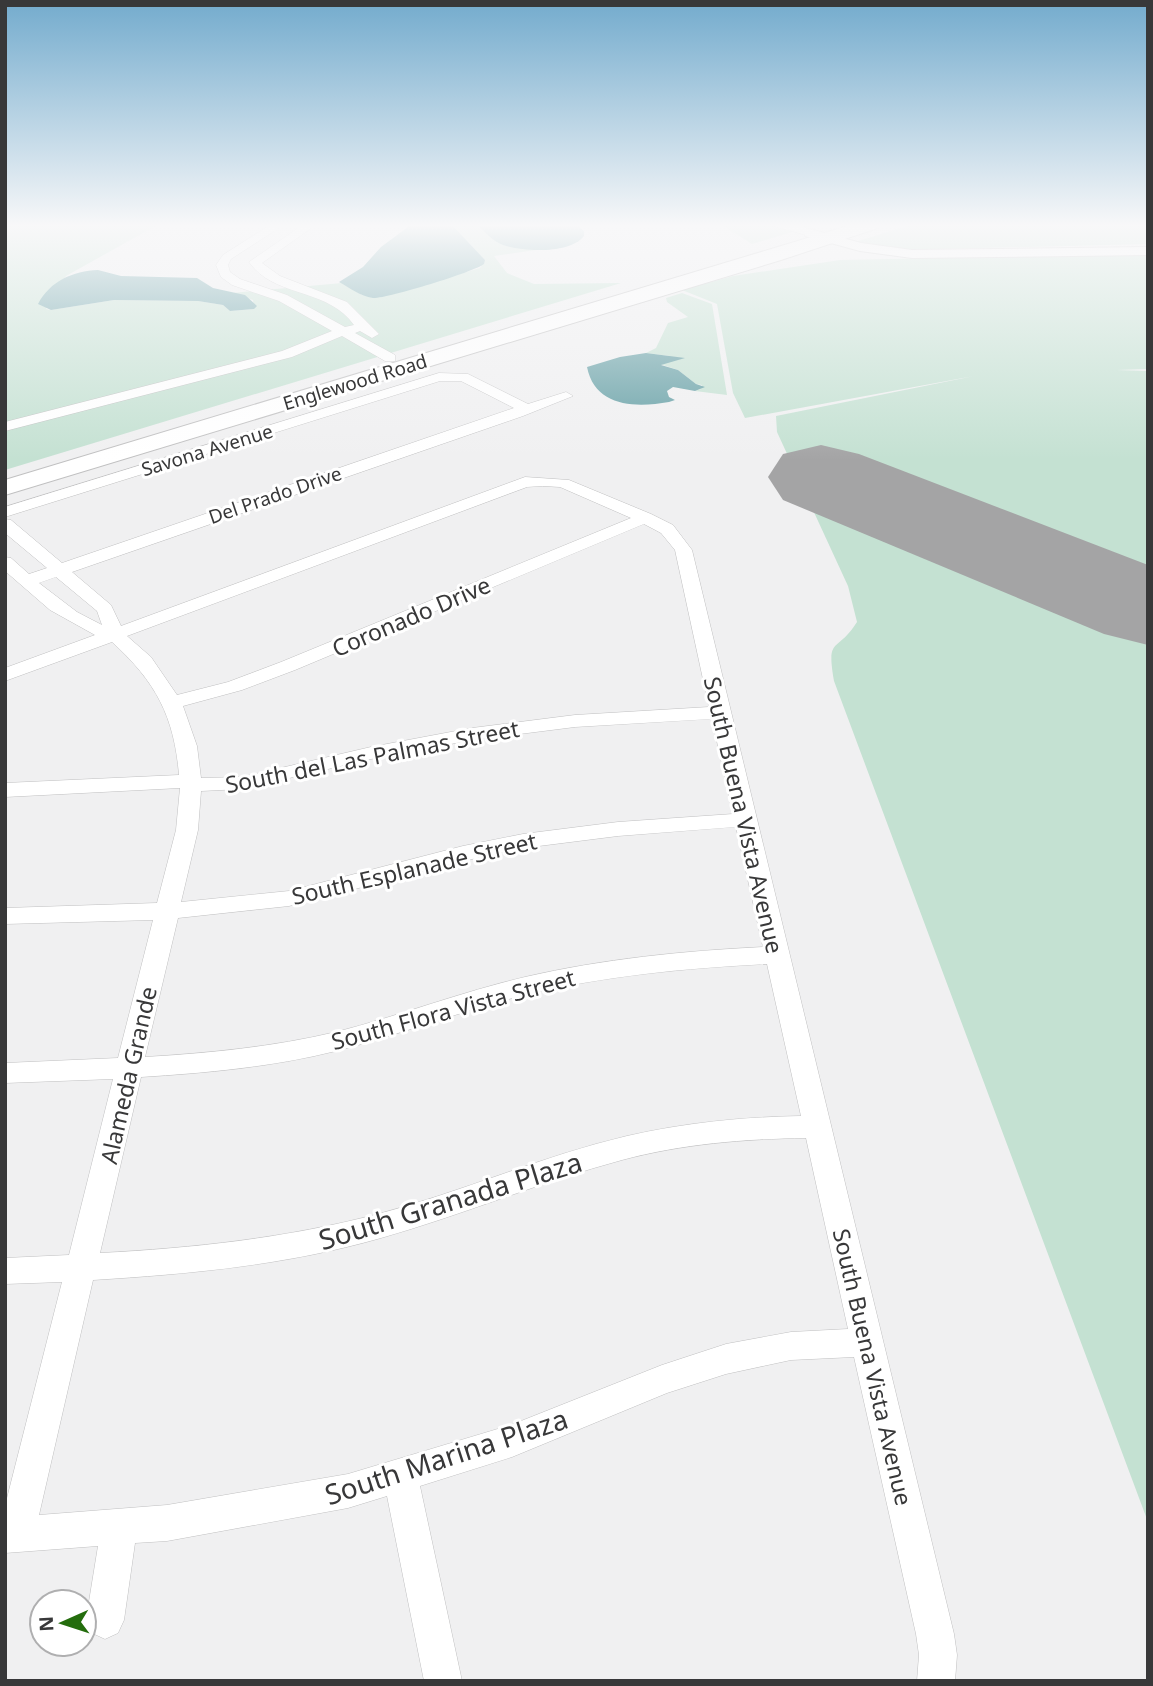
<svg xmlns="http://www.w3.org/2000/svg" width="1153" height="1686" font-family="'Noto Sans',sans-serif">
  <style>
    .green { fill: #c4e1d2 }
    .water { fill: #639ea4 }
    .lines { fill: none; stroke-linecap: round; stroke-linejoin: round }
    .runway { fill: #a4a4a5; fill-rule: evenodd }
    .minor-casing { stroke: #c0c0c1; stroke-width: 1 }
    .tertiary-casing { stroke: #c0c0c1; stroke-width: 2 }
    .primary-casing { stroke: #c0c0c1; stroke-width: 2 }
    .minor { fill: #fff; fill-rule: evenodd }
    .tertiary { fill: #fff; fill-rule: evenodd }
    .primary { fill: #fff; fill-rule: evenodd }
    .labels { text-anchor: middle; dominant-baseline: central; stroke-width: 6; stroke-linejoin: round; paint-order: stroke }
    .far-street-label { font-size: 19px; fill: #383839; stroke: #fff }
    .street-label { font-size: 23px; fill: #383839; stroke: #fff }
    .near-street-label { font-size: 28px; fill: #383839; stroke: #fff }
  </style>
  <rect width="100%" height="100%" fill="#f0f0f1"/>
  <g class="green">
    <polygon points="5,224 159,224 66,276 46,309 51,310 114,300 198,301 223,305 230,311 254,309 253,300 232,293 342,283 362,295 379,297 480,268 485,260 451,224 477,224 504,245 526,249 549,248 494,256 507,273 534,284 621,283 5,470"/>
    <polygon points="720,224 819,224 752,244"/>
    <polygon points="913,224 1148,224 1148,244 896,250 852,243"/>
    <path d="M1148 254V369L1117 370 1148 371V1522L834 681C826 635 837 654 857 622L848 586 777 432 776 416 974 376 745 418 733 393 717 304 682 290 733 276 840 260Z"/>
    <polygon points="682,293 712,304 727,395 695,391 701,389 702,385 696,384 678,370 660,364 667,362 670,356 646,353 656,348 668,323 688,317 667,302 666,298"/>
  </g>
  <g class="water">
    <path d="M412 224H451L485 260 484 264C474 272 386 299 373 298 360 296 350 288 339 282L363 267 381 247Z"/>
    <path d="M477 224H575L584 231V236C570 254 524 252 503 245 493 241 484 232 477 224Z"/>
    <path d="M98 270 121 276 197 278 213 288 245 295 257 306 254 309 230 311 223 305 198 301 114 300 51 310 38 304C50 281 73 271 98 270Z"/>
    <path d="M646 353 685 358 661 365 678 370 696 384 705 387 695 391 673 387 667 391 669 397 675 400 669 402C635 408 595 407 587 367L620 357Z"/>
  </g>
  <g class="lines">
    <polygon class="runway" points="821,445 859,454 1148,565 1148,645 1104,634 783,500 768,477 783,454"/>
    <g class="minor-casing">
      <g id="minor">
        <path d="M272 224H285L231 259 228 265 230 272 240 279 287 295 345 327 354 325C327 287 274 298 249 262L304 224H317L262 263 280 276 347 302 379 334 372 338 360 331 355 333 395 355V361H385L342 336 292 357 5 431V422L282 351 332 331 279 301 232 285 221 277 216 265 223 255Z"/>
        <polygon points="767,224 800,225 816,233 810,236"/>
        <path d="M439 373 468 374 528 404 566 392 573 396 523 416 72 572 111 605 121 626 525 477 569 480 651 514 673 525 692 550 954 1634 957 1655 955 1681H917L919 1655 916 1634 854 1357 791 1360 726 1374 667 1393 512 1457 420 1486 462 1681H424L387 1496 348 1508 167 1541 135 1543 124 1620 118 1633 105 1639 92 1633 86 1620 98 1546 5 1553V1506L62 1282 5 1284V1258L69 1255 113 1079 5 1083V1063L118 1058 153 920 5 924V908L157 903 176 830 180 788 5 797V783L179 775C174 716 156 682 112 642L5 681V668L95 635 50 610 5 571V557L11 558 29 574 47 568 5 533V519L11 520 62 563 514 408 461 381H440L5 517V507ZM543 486 560 487 631 518 281 662 228 682 177 695 151 657 127 636 527 487ZM644 524 661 533 675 550 709 707 575 715 472 728 371 747 242 777 201 778 197 746 183 706 242 690 295 670ZM56 577 97 611 102 625 77 612 39 583ZM712 719 733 814 618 822 523 834 463 846 289 891 181 902 198 830 201 791 242 789 371 759 472 740 575 727ZM736 827 763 947C683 951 603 959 525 977 461 992 399 1016 336 1032 273 1047 209 1053 145 1057L178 918 289 906 463 861 523 848 618 836ZM767 964 801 1116C742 1117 684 1123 627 1136 542 1156 462 1192 378 1214 287 1238 194 1248 100 1253L141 1077C206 1073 272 1067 336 1051 399 1035 461 1011 524 995 604 976 685 968 767 964ZM806 1138 848 1329 791 1332 726 1344 662 1365 511 1425 348 1474 167 1505 39 1515 93 1280C190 1274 287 1265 381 1238 462 1215 540 1182 622 1160 682 1144 744 1139 806 1138Z"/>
      </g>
    </g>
    <g class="tertiary-casing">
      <polygon id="tertiary" points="810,229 861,243 912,250 1148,247 1148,255 912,258 860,251 805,236 805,230"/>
    </g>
    <g class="primary-casing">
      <polygon id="primary" points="854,224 880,224 878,228 781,260 5,495 5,480"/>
    </g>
    <use href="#minor" class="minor"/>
    <use href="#tertiary" class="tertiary"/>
    <use href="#primary" class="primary"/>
  </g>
  <linearGradient id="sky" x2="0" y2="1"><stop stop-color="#73abcd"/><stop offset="0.49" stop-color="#f8f8f9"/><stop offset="1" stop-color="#f8f8f9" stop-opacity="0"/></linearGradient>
  <rect width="1153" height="460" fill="url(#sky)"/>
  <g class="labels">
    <g class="far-street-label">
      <text transform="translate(355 382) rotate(-17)">Englewood Road</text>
      <text transform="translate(207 450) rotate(-17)">Savona Avenue</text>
      <text transform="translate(275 495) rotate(-19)">Del Prado Drive</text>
    </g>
    <g class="street-label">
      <text transform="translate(411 616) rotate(-23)">Coronado Drive</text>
      <text transform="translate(372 756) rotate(-11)">South del Las Palmas Street</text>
      <text transform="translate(744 815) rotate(77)">South Buena Vista Avenue</text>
      <text transform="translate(414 868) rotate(-13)">South Esplanade Street</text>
      <text transform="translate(453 1009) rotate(-15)">South Flora Vista Street</text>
      <text transform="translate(128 1075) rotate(-77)">Alameda Grande</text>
      <text transform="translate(873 1367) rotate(77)">South Buena Vista Avenue</text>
    </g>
    <g class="near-street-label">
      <text transform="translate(450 1200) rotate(-17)">South Granada Plaza</text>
      <text transform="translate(446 1456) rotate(-18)">South Marina Plaza</text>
    </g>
  </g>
  <rect width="1153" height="1686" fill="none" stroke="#383839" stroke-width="14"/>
  <g transform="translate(63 1623) rotate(267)"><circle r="33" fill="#ffffff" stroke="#afafb0" stroke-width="2"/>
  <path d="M0-5L12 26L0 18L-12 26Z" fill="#246d0d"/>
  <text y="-10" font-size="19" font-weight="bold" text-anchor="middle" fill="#383839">N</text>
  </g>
</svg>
